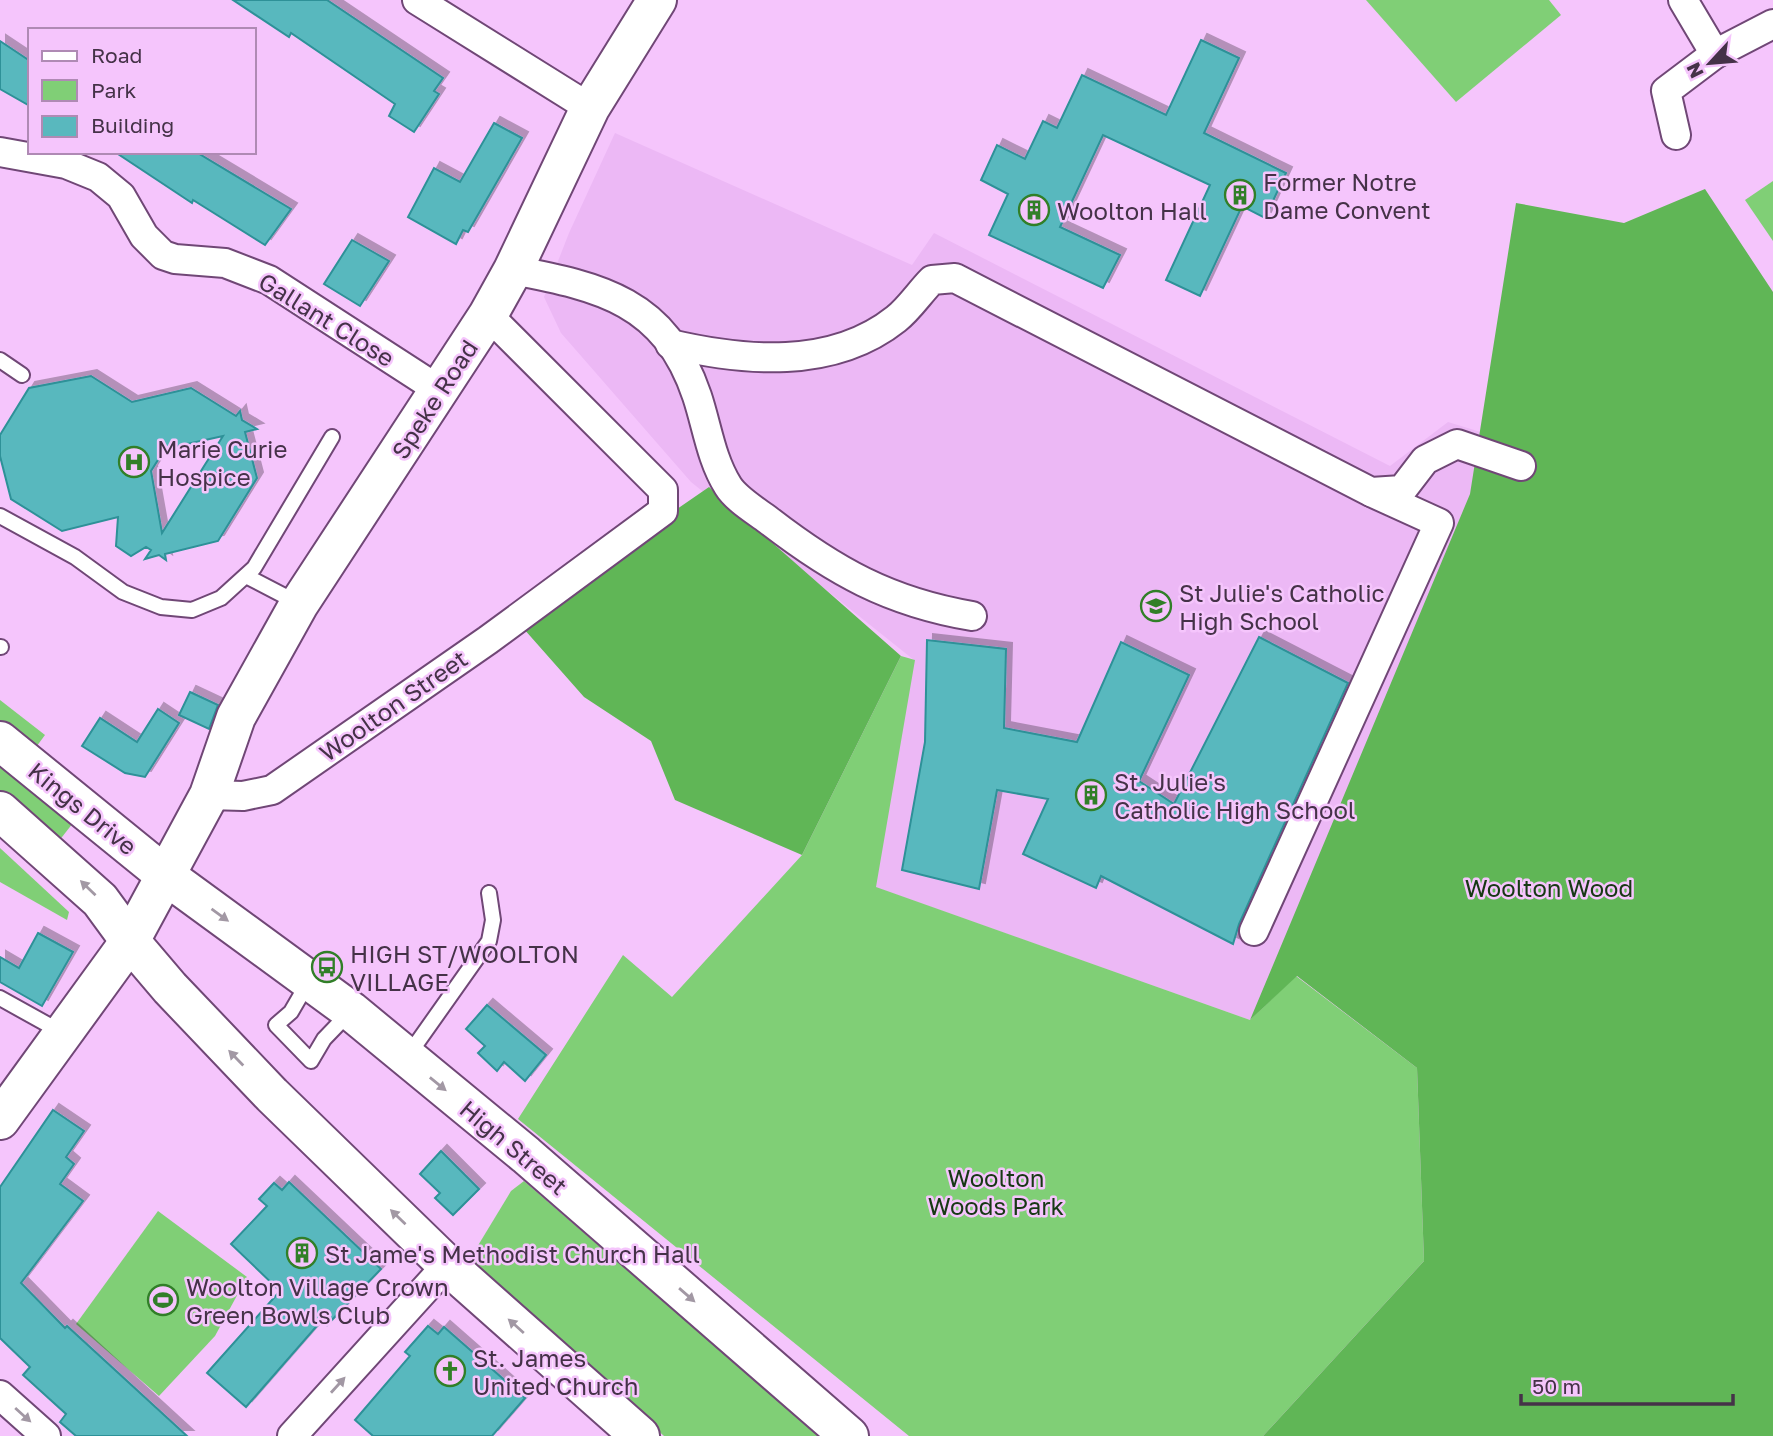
<svg xmlns="http://www.w3.org/2000/svg" width="1773" height="1436" font-family="'Golos Text',sans-serif">
  <style>
    .built { fill: #ecb8f5 }
    .green { fill: #80cf76 }
    .forest { fill: #60b656 }
    .building { fill: #59b8be; stroke: #2d9198; stroke-width: 2; fill-rule: evenodd; filter: url(#shadow) }
    .lines { fill: none; stroke-linecap: round; stroke-linejoin: round }
    .lane-casing { stroke: #704776; stroke-width: 18 }
    .street-casing { stroke: #704776; stroke-width: 32 }
    .secondary-casing { stroke: #704776; stroke-width: 42 }
    .lane { stroke: #fff; stroke-width: 14 }
    .street { stroke: #fff; stroke-width: 28 }
    .secondary { stroke: #fff; stroke-width: 38 }
    .oneway { fill: #a298a4 }
    .labels { text-anchor: middle; dominant-baseline: central; stroke-width: 5; stroke-linejoin: round; paint-order: stroke }
    .poi-label { font-size: 24px; fill: #453248; stroke: #f5c5fc; text-anchor: start }
    .street-label { font-size: 24px; fill: #453248; stroke: #f5c5fc }
    .park-label { font-size: 24px; fill: #173914; stroke: #f5c5fc }
  </style>
  <defs>
    <filter id="shadow"><feDropShadow dx="6" dy="-6" stdDeviation="0" flood-color="#0004"/></filter>
  </defs>
  <rect width="100%" height="100%" fill="#f5c5fc"/>
  <polygon class="built" points="615,133 912,265 934,233 1390,466 1448,422 1523,445 1250,1020 875,887 914,660 691,482 561,333 544,297 569,233"/>
  <g class="green">
    <polygon points="1366,0 1549,0 1561,15 1456,102"/>
    <polygon points="1773,181 1773,241 1745,200"/>
    <polygon points="901,656 915,660 876,887 1250,1020 1296,976 1417,1068 1424,1261 1263,1436 909,1436 518,1119 623,955 672,997 802,855"/>
    <polygon points="0,700 45,735 31,754 0,729"/>
    <polygon points="0,766 73,823 55,846 0,801"/>
    <polygon points="0,848 69,912 67,920 0,882"/>
    <polygon points="524,1181 819,1436 664,1436 468,1262 511,1191"/>
    <polygon points="158,1211 247,1277 215,1336 159,1396 76,1324"/>
  </g>
  <g class="forest">
    <polygon points="1705,189 1773,292 1773,1436 1263,1436 1424,1261 1417,1068 1297,976 1250,1020 1470,494 1516,203 1624,223"/>
    <polygon points="709,487 901,656 802,855 675,800 651,741 584,697 516,620"/>
  </g>
  <g class="building">
    <polygon points="233,0 327,0 443,78 434,91 439,94 414,132 389,116 395,104 291,33 289,37"/>
    <polygon points="1201,40 1239,58 1204,133 1286,173 1265,218 1242,206 1200,296 1166,280 1210,185 1103,135 1060,227 1120,255 1103,288 989,235 1008,194 981,180 997,145 1025,159 1043,121 1057,128 1082,75 1166,115"/>
    <polygon points="0,41 30,61 30,106 0,89"/>
    <polygon points="494,123 522,138 468,232 463,230 456,244 408,217 434,168 460,182"/>
    <polygon points="115,152 196,152 291,209 265,245 193,200 192,203"/>
    <polygon points="352,240 389,261 360,306 324,284"/>
    <path d="M91 376 132 402 191 388 236 416 240 411 242 420 257 429 245 432 257 478 218 541 165 554 166 560 159 555 145 559 151 550 146 547 131 556 116 546 118 517 62 531 11 499 0 456V435L29 388ZM223 436 162 533 151 471 165 449Z"/>
    <polygon points="1259,637 1348,683 1239,924 1233,944 1101,876 1096,888 1023,854 1048,799 997,790 979,889 902,870 925,742 927,640 1006,649 1004,728 1077,742 1121,642 1189,675 1139,781 1174,804"/>
    <polygon points="190,692 218,705 209,729 179,715"/>
    <polygon points="158,709 179,723 145,777 125,773 82,746 100,718 137,742"/>
    <polygon points="38,933 73,952 42,1006 0,982 0,957 19,968"/>
    <polygon points="487,1005 546,1055 525,1081 504,1062 497,1071 478,1053 485,1046 466,1029"/>
    <polygon points="53,1110 84,1131 66,1157 74,1164 60,1184 83,1201 21,1283 65,1328 67,1326 187,1436 76,1436 60,1422 66,1414 23,1375 30,1367 0,1338 0,1187"/>
    <polygon points="441,1151 479,1189 453,1215 435,1198 440,1193 420,1174"/>
    <polygon points="289,1182 381,1269 327,1325 322,1320 246,1407 207,1373 280,1291 231,1244 267,1206 259,1199 274,1183 282,1190"/>
    <polygon points="428,1326 438,1334 444,1327 525,1398 492,1436 373,1436 355,1420 410,1356 405,1352"/>
  </g>
  <g class="lines">
    <g class="lane-casing">
      <g id="lane">
        <polyline points="0,360 22,375"/>
        <polyline points="0,516 75,557 123,592 161,607 192,610 221,598 254,568 332,437"/>
        <polyline points="246,576 298,603"/>
        <polyline points="0,647 1,647"/>
        <polyline points="309,981 291,1012 276,1025 311,1061 324,1039 350,1012"/>
        <polyline points="0,998 61,1032"/>
        <polyline points="407,1057 489,941 493,920 489,893"/>
      </g>
    </g>
    <g class="street-casing">
      <g id="street">
        <polyline points="417,0 590,108"/>
        <polyline points="1683,0 1715,54"/>
        <polyline points="1676,135 1666,91 1715,54 1773,24"/>
        <polyline points="0,152 66,164 98,177 121,196 144,236 163,255 175,259 225,263 269,280 439,390"/>
        <path d="M513 270C601 287 665 301 697 396 707 426 711 459 728 486 736 499 756 511 768 520 834 571 889 602 972 616"/>
        <path d="M670 344C743 361 832 370 896 319 909 309 920 292 932 280L955 278 1371 492 1402 490 1425 460 1457 444 1521 466"/>
        <polyline points="209,795 243,796 272,790 488,640 663,511 663,490 488,315"/>
        <polyline points="1254,931 1439,523 1373,493"/>
        <polyline points="0,1395 46,1436"/>
        <polyline points="292,1436 447,1265"/>
      </g>
    </g>
    <g class="secondary-casing">
      <g id="secondary">
        <polyline points="0,741 165,875 351,1011 526,1155 849,1436"/>
        <polyline points="0,811 100,900 130,941 170,988 272,1095 447,1265 640,1436"/>
        <polyline points="0,1120 130,941 209,795 236,717 299,604 488,315 513,270 590,108 657,0"/>
      </g>
    </g>
    <use href="#lane" class="lane"/>
    <use href="#street" class="street"/>
    <use href="#secondary" class="secondary"/>
  </g>
  <defs><path id="oneway-solid" d="M-6-.8H1V-3.2L6.5 0L1 3.2V.8H-6Z" transform="scale(1.75)"/></defs>
  <g class="oneway">
    <use href="#oneway-solid" transform="translate(88 888) rotate(-136)"/>
    <use href="#oneway-solid" transform="translate(220 915) rotate(36)"/>
    <use href="#oneway-solid" transform="translate(236 1058) rotate(-134)"/>
    <use href="#oneway-solid" transform="translate(438 1084) rotate(39)"/>
    <use href="#oneway-solid" transform="translate(398 1217) rotate(-136)"/>
    <use href="#oneway-solid" transform="translate(687 1295) rotate(41)"/>
    <use href="#oneway-solid" transform="translate(516 1326) rotate(-138)"/>
    <use href="#oneway-solid" transform="translate(338 1385) rotate(-48)"/>
    <use href="#oneway-solid" transform="translate(23 1415) rotate(42)"/>
  </g>
  <defs>
    <g id="building-ring" transform="scale(1.575)"><circle r="9.5" fill="#f5c5fc" stroke="#317f28" stroke-width="1.5"/><path d="M-4-6H4V6H1V3H-1V6H-4ZM-2.5-4.3h1.7v1.8h-1.7ZM.8-4.3h1.7v1.8H.8ZM-2.5-1h1.7V.8h-1.7ZM.8-1h1.7V.8H.8Z" fill="#317f28"/></g>
    <g id="hospital-ring" transform="scale(1.575)"><circle r="9.5" fill="#f5c5fc" stroke="#317f28" stroke-width="1.5"/><path d="M-5-5h3v3.5h4V-5h3V5h-3V1.5h-4V5h-3Z" fill="#317f28"/></g>
    <g id="school-ring" transform="scale(1.575)"><circle r="9.5" fill="#f5c5fc" stroke="#317f28" stroke-width="1.5"/><path d="M0-5L7-2L0 1L-7-2ZM-4 1L0 2.5L4 1V4Q0 6-4 4Z" fill="#317f28"/></g>
    <g id="bus-ring" transform="scale(1.575)"><circle r="9.5" fill="#f5c5fc" stroke="#317f28" stroke-width="1.5"/><path d="M-5-6H5V4H4V6H2V4H-2V6H-4V4H-5ZM-3.5-4V0h7V-4ZM-3.5 1.2v1.5H-2V1.2ZM2 1.2v1.5H3.5V1.2Z" fill="#317f28"/></g>
    <g id="stadium-ring" transform="scale(1.575)"><circle r="9.5" fill="#f5c5fc" stroke="#317f28" stroke-width="1.5"/><path d="M0-5a6.5 5 0 1 0 0 10a6.5 5 0 1 0 0-10ZM-3.5-1.8h7v3.6h-7Z" fill="#317f28"/></g>
    <g id="church-ring" transform="scale(1.575)"><circle r="9.5" fill="#f5c5fc" stroke="#317f28" stroke-width="1.5"/><path d="M-1.2-6h2.4v3.5h3.3v2.4h-3.3V6h-2.4V-.1h-3.3v-2.4h3.3Z" fill="#317f28"/></g>
  </defs>
  <g fill-rule="evenodd">
    <use href="#building-ring" x="1240" y="195"/>
    <use href="#building-ring" x="1034" y="210"/>
    <use href="#hospital-ring" x="134" y="462"/>
    <use href="#school-ring" x="1156" y="606"/>
    <use href="#building-ring" x="1091" y="795"/>
    <use href="#bus-ring" x="327" y="967"/>
    <use href="#building-ring" x="302" y="1253"/>
    <use href="#stadium-ring" x="163" y="1300"/>
    <use href="#church-ring" x="450" y="1371"/>
  </g>
  <g class="labels">
    <g class="poi-label">
      <text x="1263" y="181">Former Notre<tspan x="1263" dy="28">Dame Convent</tspan></text>
      <text x="1057" y="210">Woolton Hall</text>
      <text x="157" y="448">Marie Curie<tspan x="157" dy="28">Hospice</tspan></text>
      <text x="1179" y="592">St Julie's Catholic<tspan x="1179" dy="28">High School</tspan></text>
      <text x="1114" y="781">St. Julie's<tspan x="1114" dy="28">Catholic High School</tspan></text>
      <text x="350" y="953">HIGH ST/WOOLTON<tspan x="350" dy="28">VILLAGE</tspan></text>
      <text x="325" y="1253">St Jame's Methodist Church Hall</text>
      <text x="186" y="1286">Woolton Village Crown<tspan x="186" dy="28">Green Bowls Club</tspan></text>
      <text x="473" y="1357">St. James<tspan x="473" dy="28">United Church</tspan></text>
    </g>
    <g class="street-label">
      <text transform="translate(327 319) rotate(32)">Gallant Close</text>
      <text transform="translate(434 399) rotate(-57)">Speke Road</text>
      <text transform="translate(393 705) rotate(-35)">Woolton Street</text>
      <text transform="translate(83 808) rotate(39)">Kings Drive</text>
      <text transform="translate(514 1147) rotate(40)">High Street</text>
    </g>
    <g class="park-label">
      <text x="1549" y="887">Woolton Wood</text>
      <text x="996" y="1177">Woolton<tspan x="996" dy="28">Woods Park</tspan></text>
    </g>
  </g>
  <rect x="28" y="28" width="228" height="126" fill="#f5c5fc" stroke="#af8ab4" stroke-width="2"/>
  <rect x="42" y="51" width="35" height="10" fill="#ffffff" stroke="#af8ab4" stroke-width="2"/>
  <text x="91" y="63" font-size="21" fill="#453248">Road</text>
  <rect x="42" y="80" width="35" height="21" fill="#80cf76" stroke="#af8ab4" stroke-width="2"/>
  <text x="91" y="98" font-size="21" fill="#453248">Park</text>
  <rect x="42" y="116" width="35" height="21" fill="#59b8be" stroke="#af8ab4" stroke-width="2"/>
  <text x="91" y="133" font-size="21" fill="#453248">Building</text>
  <g transform="translate(1710 63) rotate(244)" stroke="#f5c5fc" stroke-width="5" paint-order="stroke">
  <path d="M0-5L12 26L0 18L-12 26Z" fill="#453248"/>
  <text y="-10" font-size="19" font-weight="bold" text-anchor="middle" fill="#453248">N</text>
  </g>
  <path d="M1521 1394v10h212v-10" fill="none" stroke="#453248" stroke-width="3.5"/>
  <text x="1532" y="1394" font-size="21" fill="#453248" stroke="#f5c5fc" stroke-width="5" paint-order="stroke">50 m</text>
</svg>
